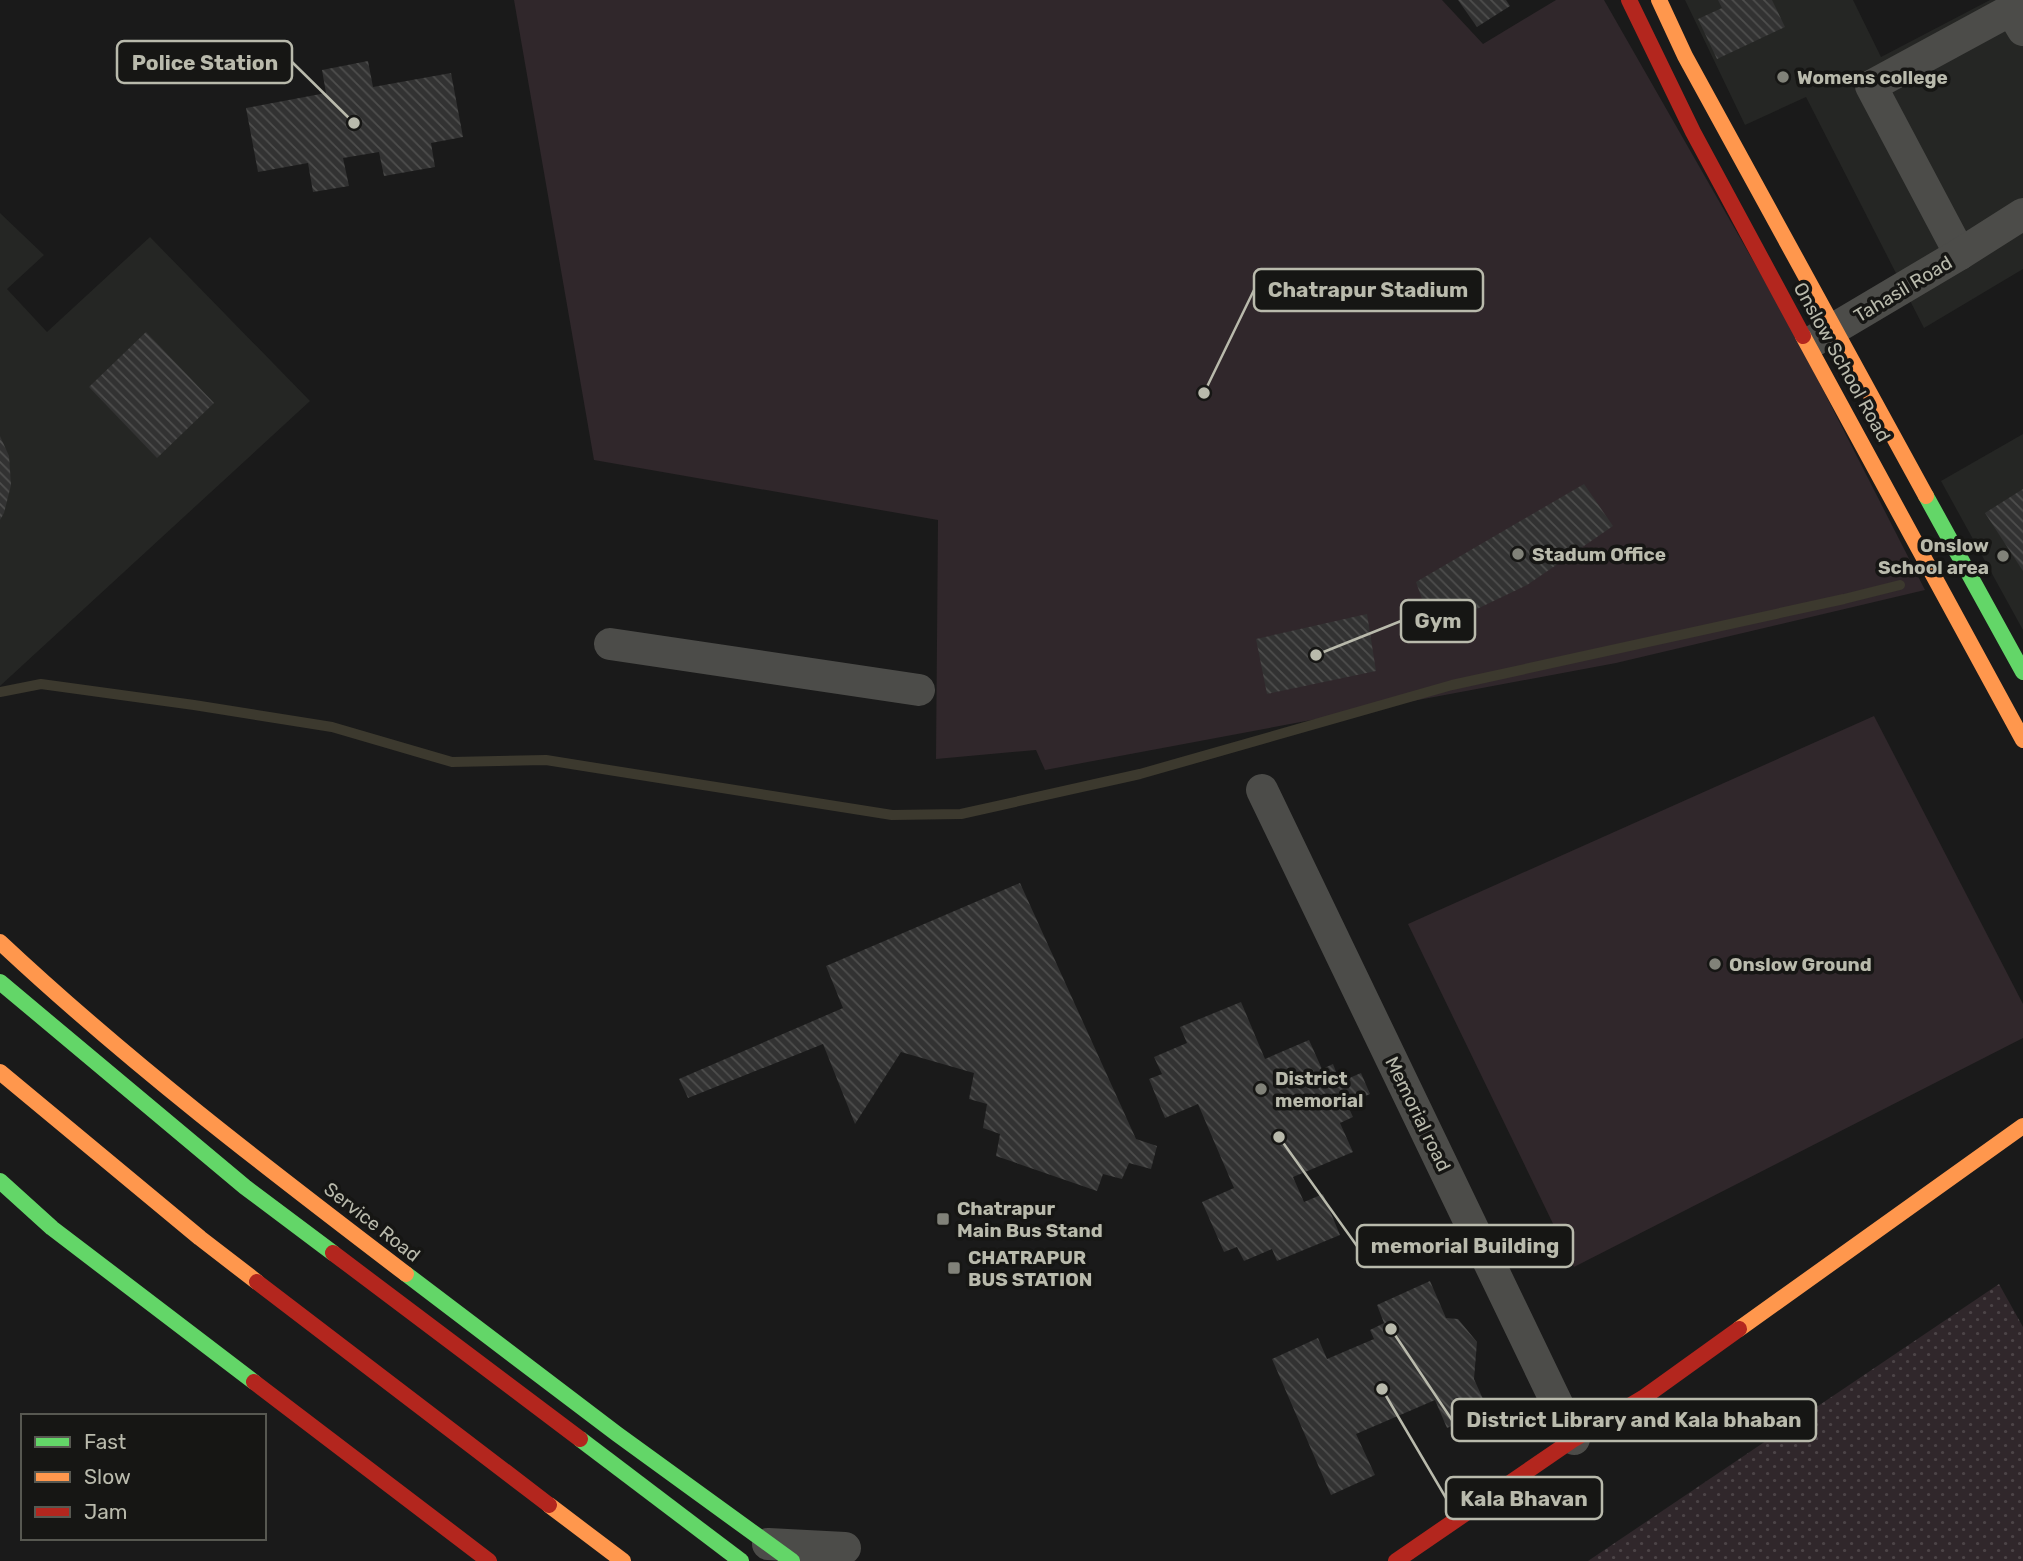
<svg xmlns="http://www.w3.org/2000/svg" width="2023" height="1561" font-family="Rubik,sans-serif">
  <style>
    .built { fill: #252624 }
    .grass { fill: url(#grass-dots) }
    .pitch { fill: #30272b }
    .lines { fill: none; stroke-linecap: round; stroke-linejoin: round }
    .stream { stroke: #3c392e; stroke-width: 10 }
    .building { fill: url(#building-back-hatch) }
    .street { stroke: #4c4c49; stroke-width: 32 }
    .fast { stroke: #63d668; stroke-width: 16 }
    .slow { stroke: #ff974d; stroke-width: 16 }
    .jam { stroke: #b3261e; stroke-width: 16 }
    .poi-dot { fill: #818279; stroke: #161614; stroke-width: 2.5 }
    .labels { text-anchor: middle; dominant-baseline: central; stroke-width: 7; stroke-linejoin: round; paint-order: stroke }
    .poi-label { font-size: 19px; font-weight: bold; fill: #b9baac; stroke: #161614; text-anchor: start }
    .street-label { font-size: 19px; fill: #b9baac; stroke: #161614 }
    .leader { fill: none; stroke: #b9baac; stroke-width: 2.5 }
    .callout-dot { fill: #b9baac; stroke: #161614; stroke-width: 2.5 }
    .callout { fill: #161614; stroke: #b9baac; stroke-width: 2.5 }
    .callout-label { font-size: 21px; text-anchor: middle; font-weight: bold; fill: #b9baac }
  </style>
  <defs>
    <pattern id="grass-dots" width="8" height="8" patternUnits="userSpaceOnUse" patternTransform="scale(1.75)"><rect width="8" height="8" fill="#30272b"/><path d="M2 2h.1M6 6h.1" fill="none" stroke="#4c4447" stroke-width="1.8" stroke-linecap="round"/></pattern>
    <pattern id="building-back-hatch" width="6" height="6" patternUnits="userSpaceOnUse" patternTransform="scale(1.75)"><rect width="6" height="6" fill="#323232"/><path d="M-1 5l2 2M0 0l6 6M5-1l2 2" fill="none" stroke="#4e4e4d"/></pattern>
  </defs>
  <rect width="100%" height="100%" fill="#1a1a1a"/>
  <g class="built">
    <polygon points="1685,0 1853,0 1881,57 1990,0 2023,0 2023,269 1924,328 1806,97 1745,125"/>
    <polygon points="0,213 44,255 7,289 47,332 150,237 310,401 0,686"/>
    <polygon points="2023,434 2023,630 1941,481"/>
  </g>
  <polygon class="grass" points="1999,1284 2023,1327 2023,1561 1588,1561"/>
  <g class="pitch">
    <polygon points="514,0 1442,0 1483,44 1556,0 1604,0 1791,327 1925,590 1616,663 1045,770 1036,750 936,759 938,520 594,460"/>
    <polygon points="1874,716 2023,1004 2023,1038 1574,1267 1408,924"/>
  </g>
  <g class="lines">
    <polyline class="stream" points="0,692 41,684 194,705 332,727 452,762 546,760 892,815 961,814 1140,774 1452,685 1844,599 1900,585"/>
  </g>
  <g class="building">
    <polygon points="1458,0 1506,0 1510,6 1477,27"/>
    <polygon points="1718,0 1772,0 1785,27 1717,59 1698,19 1722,8"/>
    <polygon points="368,61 373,87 451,73 463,137 431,143 435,167 384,176 379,152 343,158 349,186 313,192 308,163 258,172 246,108 326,93 322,70"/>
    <polygon points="146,332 214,403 157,458 89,387"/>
    <polygon points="0,436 9,456 11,485 4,513 0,520"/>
    <polygon points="1584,484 1613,526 1527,585 1433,630 1416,582"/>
    <polygon points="2023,489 2023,571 1985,513"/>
    <polygon points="1367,614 1376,671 1267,694 1256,639"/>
    <polygon points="1020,883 1136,1139 1157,1146 1151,1169 1129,1163 1122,1179 1103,1174 1097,1191 996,1156 1000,1134 983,1128 987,1104 969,1099 974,1073 901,1052 855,1124 823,1044 688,1098 679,1079 843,1008 826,966"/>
    <polygon points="1241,1002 1265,1059 1309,1040 1322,1069 1333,1064 1340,1082 1361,1073 1370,1094 1347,1104 1353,1117 1340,1123 1353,1152 1293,1177 1304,1202 1323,1194 1340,1235 1277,1261 1272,1249 1244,1261 1237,1247 1224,1252 1202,1202 1234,1188 1198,1104 1165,1118 1149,1079 1162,1074 1154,1057 1187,1043 1180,1027"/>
    <polygon points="1430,1281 1446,1318 1458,1319 1477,1342 1474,1379 1488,1410 1447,1428 1435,1400 1356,1434 1375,1475 1331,1495 1272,1359 1318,1338 1327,1359 1374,1339 1370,1330 1384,1323 1377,1305"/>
  </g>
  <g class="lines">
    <g class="street">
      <polyline points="1960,254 1871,86 2011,10 2023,30"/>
      <polyline points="1815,340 1960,254 2023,214"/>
      <polyline points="610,644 919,690"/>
      <polyline points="1262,790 1574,1439"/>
      <polyline points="768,1544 845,1548"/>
    </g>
    <g class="fast">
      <polyline points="1926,496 2023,672"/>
      <polyline points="0,982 245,1187 333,1253"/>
      <polyline points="0,1181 52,1228 254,1382"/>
      <polyline points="406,1274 617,1434 792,1561"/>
      <polyline points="580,1439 741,1561"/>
    </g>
    <g class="slow">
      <polyline points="1659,0 1685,56 1926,496"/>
      <polyline points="1803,336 2023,740"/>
      <path d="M0 942C128 1062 267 1168 406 1274"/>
      <polyline points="0,1072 200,1238 257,1282"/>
      <polyline points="1739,1329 2023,1126"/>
      <polyline points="549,1505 623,1561"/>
    </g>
    <g class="jam">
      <polyline points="1629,0 1693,132 1803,336"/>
      <polyline points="333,1253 580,1439"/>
      <polyline points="257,1282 549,1505"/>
      <polyline points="254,1382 489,1561"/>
      <polyline points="1396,1561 1574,1439 1643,1398 1739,1329"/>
    </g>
  </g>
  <g class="poi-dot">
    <circle cx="1783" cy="77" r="7"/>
    <circle cx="1518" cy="554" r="7"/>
    <circle cx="2003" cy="556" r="7"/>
    <circle cx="1715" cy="964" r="7"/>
    <circle cx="1261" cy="1089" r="7"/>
    <rect x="936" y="1212" width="14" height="14" rx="3.5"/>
    <rect x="947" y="1261" width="14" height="14" rx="3.5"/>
  </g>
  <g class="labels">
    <g class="poi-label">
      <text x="1797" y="77">Womens college</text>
      <text x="1989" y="545" text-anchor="end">Onslow<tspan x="1989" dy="22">School area</tspan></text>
      <text x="1532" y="554">Stadum Office</text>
      <text x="1729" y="964">Onslow Ground</text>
      <text x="1275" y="1078">District<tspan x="1275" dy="22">memorial</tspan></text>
      <text x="957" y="1208">Chatrapur<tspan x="957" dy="22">Main Bus Stand</tspan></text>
      <text x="968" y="1257">CHATRAPUR<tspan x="968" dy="22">BUS STATION</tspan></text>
    </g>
    <g class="street-label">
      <text transform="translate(1903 289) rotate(-31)">Tahasil Road</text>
      <text transform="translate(1842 362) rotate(61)">Onslow School Road</text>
      <text transform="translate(1418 1114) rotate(64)">Memorial road</text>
      <text transform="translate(372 1222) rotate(38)">Service Road</text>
    </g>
  </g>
  <path class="leader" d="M354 123L292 62M1204 393L1254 290M1316 655L1401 621M1279 1137L1357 1246M1391 1329L1452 1420M1382 1389L1446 1498"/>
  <g class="callout-dot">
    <circle cx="354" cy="123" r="7"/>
    <circle cx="1204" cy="393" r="7"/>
    <circle cx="1316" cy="655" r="7"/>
    <circle cx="1279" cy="1137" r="7"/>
    <circle cx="1391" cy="1329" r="7"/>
    <circle cx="1382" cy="1389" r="7"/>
  </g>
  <g class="callout">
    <rect x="117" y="41" width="175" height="42" rx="7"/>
    <rect x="1254" y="269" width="229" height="42" rx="7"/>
    <rect x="1401" y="600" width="74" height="42" rx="7"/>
    <rect x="1357" y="1225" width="216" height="42" rx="7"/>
    <rect x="1452" y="1399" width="364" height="42" rx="7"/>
    <rect x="1446" y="1477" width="156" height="42" rx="7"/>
  </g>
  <g class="callout-label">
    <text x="205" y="70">Police Station</text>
    <text x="1368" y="297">Chatrapur Stadium</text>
    <text x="1438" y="628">Gym</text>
    <text x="1465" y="1253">memorial Building</text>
    <text x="1634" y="1427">District Library and Kala bhaban</text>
    <text x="1524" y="1506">Kala Bhavan</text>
  </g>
  <rect x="21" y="1414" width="245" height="126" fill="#161614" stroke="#575851" stroke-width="2"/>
  <rect x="35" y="1437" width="35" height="10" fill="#63d668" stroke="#575851" stroke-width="2"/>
  <text x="84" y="1449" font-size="21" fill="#b9baac">Fast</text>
  <rect x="35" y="1472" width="35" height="10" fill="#ff974d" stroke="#575851" stroke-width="2"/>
  <text x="84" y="1484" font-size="21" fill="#b9baac">Slow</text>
  <rect x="35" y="1507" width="35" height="10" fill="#b3261e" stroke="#575851" stroke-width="2"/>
  <text x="84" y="1519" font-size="21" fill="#b9baac">Jam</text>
</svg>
